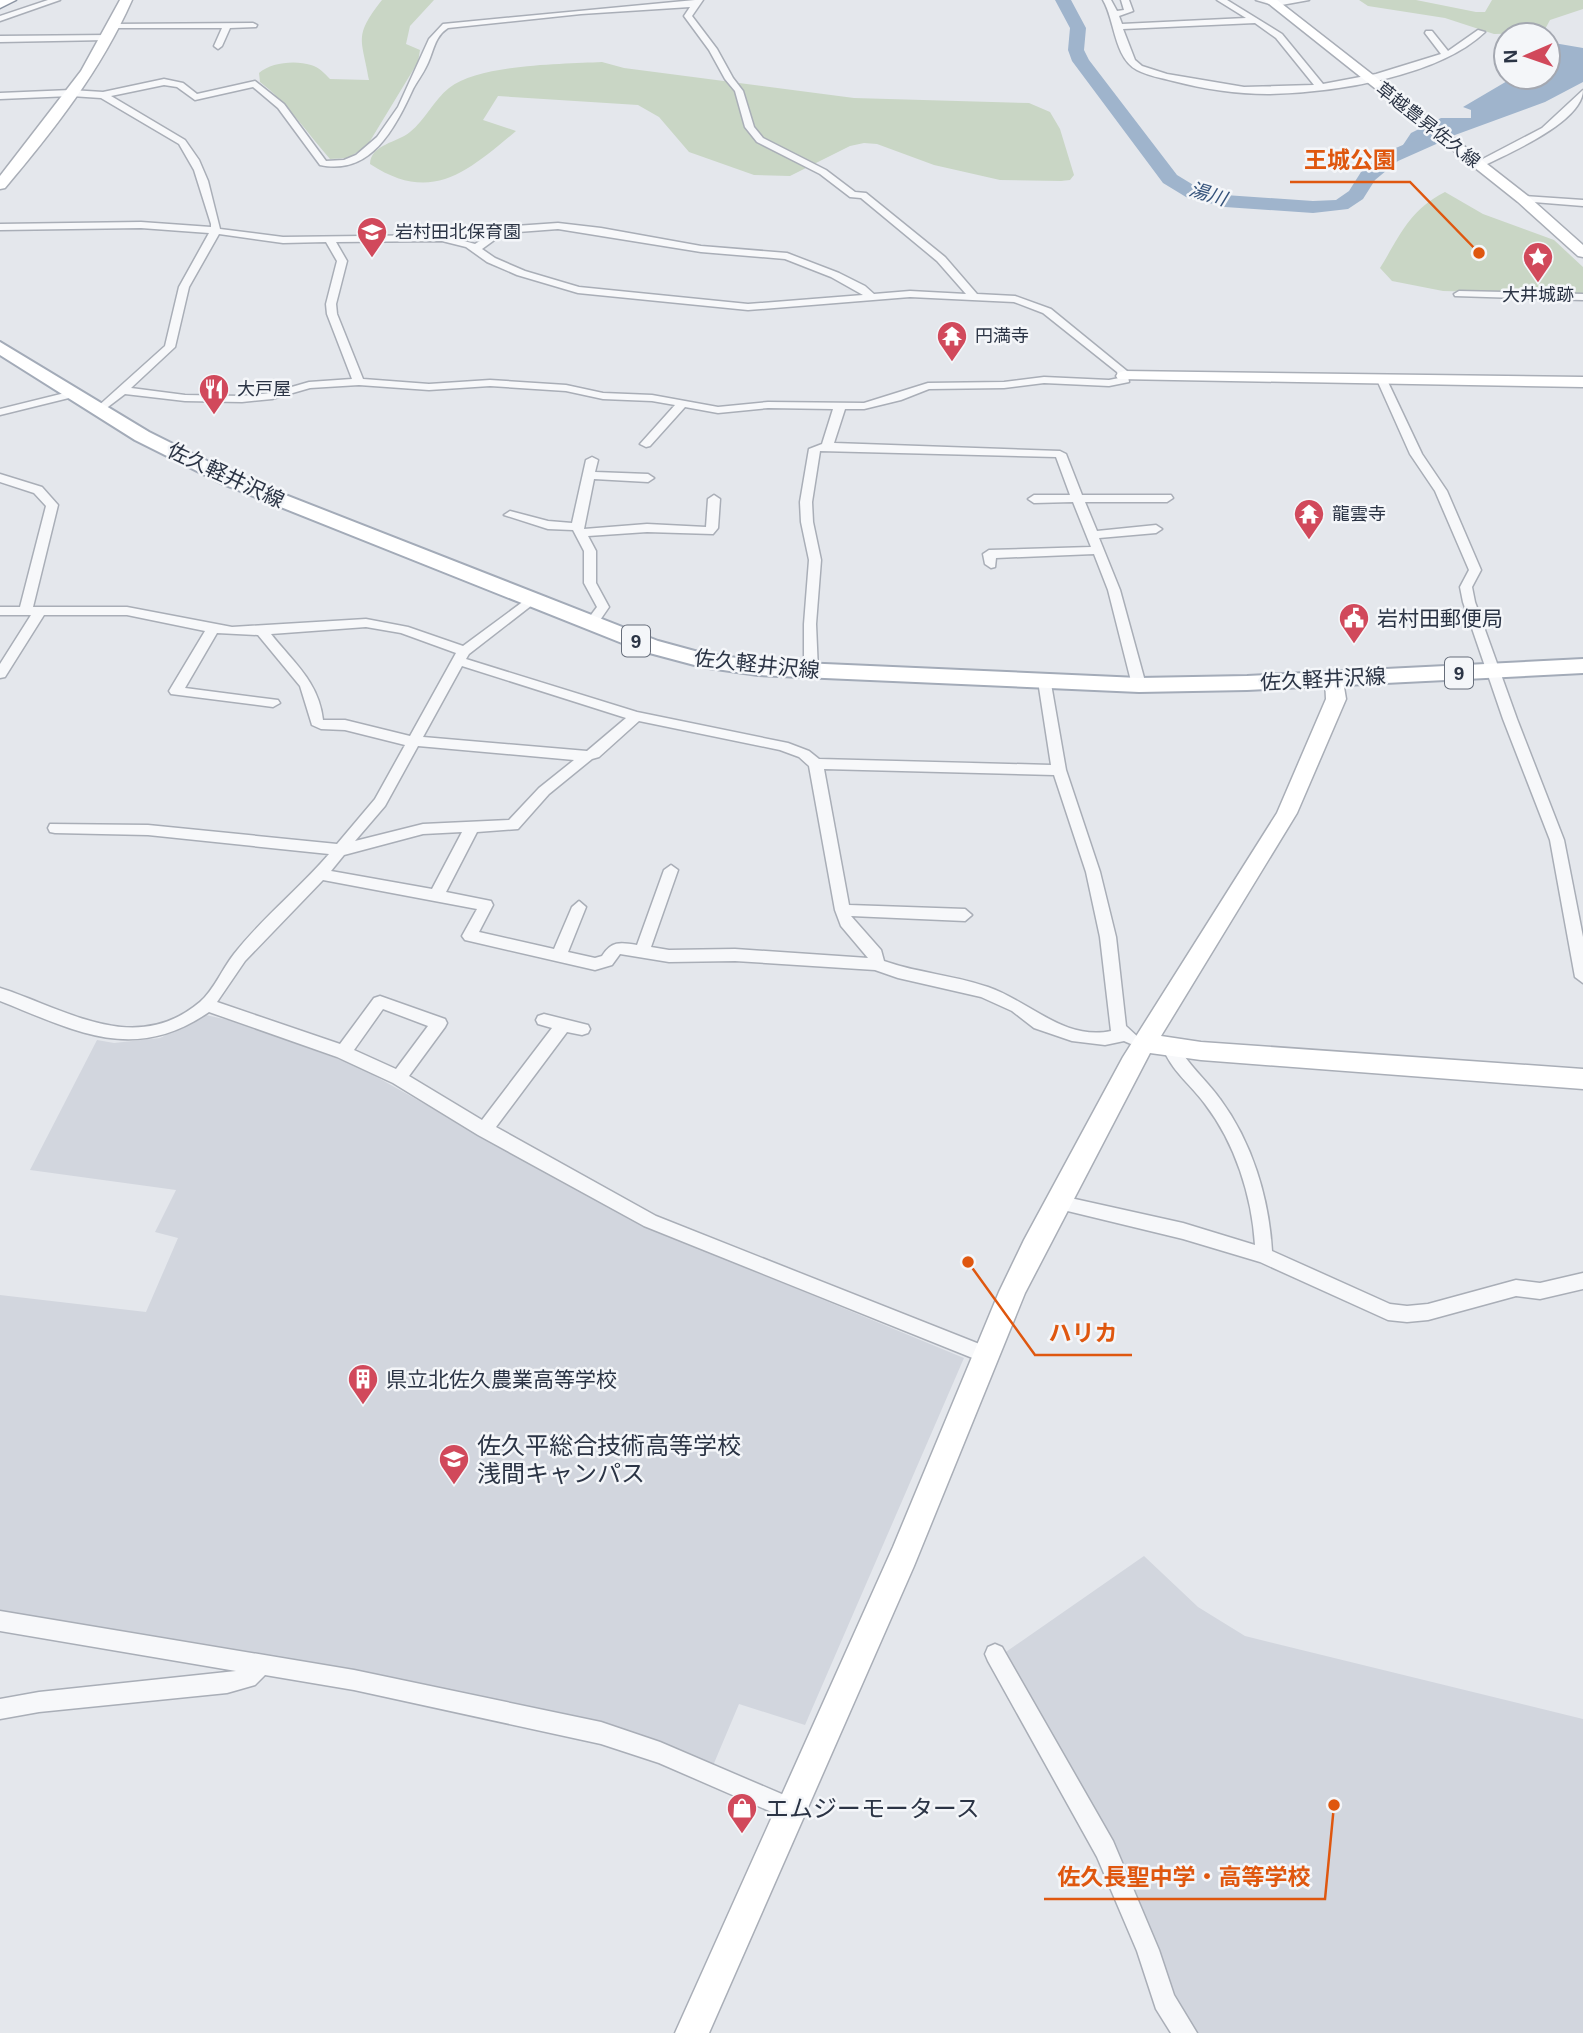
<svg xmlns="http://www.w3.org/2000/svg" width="1583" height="2033" font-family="Arial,'Noto Sans JP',sans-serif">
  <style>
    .built { fill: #d2d6de }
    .green { fill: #c9d6c5 }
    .water { fill: #9fb4cc }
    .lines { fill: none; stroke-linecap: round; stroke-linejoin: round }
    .river { fill: #9fb4cc; fill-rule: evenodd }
    .street-casing { stroke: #a9aeb7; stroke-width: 3 }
    .secondary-casing { stroke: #a9aeb7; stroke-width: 3 }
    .primary-casing { stroke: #a3abb8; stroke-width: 4 }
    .highway-casing { stroke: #8b94a3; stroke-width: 3 }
    .street { fill: #f7f8fa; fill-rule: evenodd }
    .secondary { fill: #fff; fill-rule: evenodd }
    .primary { fill: #fff; fill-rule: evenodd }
    .highway { fill: #fff; fill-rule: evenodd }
    .labels { text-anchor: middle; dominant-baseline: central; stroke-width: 5; stroke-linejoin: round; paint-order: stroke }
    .far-street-label { font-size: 18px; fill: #2b3445; stroke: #f4f6f9 }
    .far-poi-label { font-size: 18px; fill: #2b3445; stroke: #f4f6f9; text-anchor: start }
    .far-water-label { font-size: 19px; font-style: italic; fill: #34527a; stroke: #f4f6f9 }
    .shield { fill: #f4f6f9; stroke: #676e7b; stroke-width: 2 }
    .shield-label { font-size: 19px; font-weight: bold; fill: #2b3445 }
    .street-label { font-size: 21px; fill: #2b3445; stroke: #f4f6f9 }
    .poi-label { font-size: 21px; fill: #2b3445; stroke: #f4f6f9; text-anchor: start }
    .near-poi-label { font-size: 24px; fill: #2b3445; stroke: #f4f6f9; text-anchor: start }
    .leader { fill: none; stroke: #df570f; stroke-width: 2.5 }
    .callout-dot { fill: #df570f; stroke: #f4f6f9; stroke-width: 2.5 }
    .callout-label { font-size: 23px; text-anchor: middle; font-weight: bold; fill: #df570f; stroke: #f4f6f9; stroke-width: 5; stroke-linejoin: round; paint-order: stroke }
  </style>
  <rect width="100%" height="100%" fill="#e4e7ec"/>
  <g class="built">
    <polygon points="206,1015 237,1022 357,1066 637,1223 964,1358 805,1725 739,1704 712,1768 618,1727 288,1660 0,1614 0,1295 146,1312 178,1238 155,1232 176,1190 30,1170 97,1040 114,1043 160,1038"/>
    <polygon points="1144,1556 1198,1607 1245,1636 1583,1719 1583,2033 1198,2033 1179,2003 1114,1855 1003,1654"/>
  </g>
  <g class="green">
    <path d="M382 0H434L410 26 406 44 420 50 418 62 367 146 348 158 330 159C307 133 288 103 260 82L259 73C271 62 296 60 311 65 319 67 324 73 330 79L369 80C362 38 353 37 382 0Z"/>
    <polygon points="1359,0 1416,0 1476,12 1485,12 1492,0 1583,0 1583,9 1550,20 1543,33 1494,34 1445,18 1368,6"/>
    <path d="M602 62 624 68 854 98 1029 103 1050 112 1060 129 1074 175 1070 180 1061 181 1000 180 934 165 877 144 864 143 850 146 790 176 754 175 689 152 659 117 638 105 498 96 483 120 516 131C466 173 431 204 370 164 371 144 397 143 410 132 425 120 434 100 449 88 480 64 563 64 602 62Z"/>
    <path d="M1445 192 1483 214 1554 240 1583 267V295L1443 291 1392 281 1380 268C1400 236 1409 210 1445 192Z"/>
  </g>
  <polygon class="water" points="1548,42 1583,48 1583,82 1545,102 1395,157 1411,133 1441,118 1471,118 1471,110 1463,107 1514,77 1548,77"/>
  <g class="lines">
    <polygon class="river" points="1055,0 1071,0 1086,28 1084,50 1089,60 1177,175 1200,189 1225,195 1313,201 1336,200 1349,191 1361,172 1384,153 1431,133 1437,132 1446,137 1443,141 1398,161 1375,180 1363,199 1348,209 1313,213 1225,207 1186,197 1163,183 1072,61 1068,50 1070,28"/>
    <g class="street-casing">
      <g id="street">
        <polygon points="48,0 60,0 0,21 0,16"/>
        <path d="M695 0H703L692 16 717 49 733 78 743 91 754 127 763 138 826 170 855 192 866 193 945 257 977 294 1015 296 1051 309 1127 371 1129 382 1109 386 1044 383 1004 388 929 389 901 400 864 409H845L834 443 1060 451 1066 454 1082 495H1171L1173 498 1167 502H1085L1097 531 1156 525 1162 529 1156 533 1099 538 1120 590 1146 685 1144 688 1139 689 1132 685 1108 590 1094 554 996 558 995 567 991 568 985 564 983 554 989 550 1091 547 1073 502 1034 503 1028 499 1034 495H1070L1056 457 820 451 812 502 813 522 821 560 816 624 818 671 811 675 804 671V624L809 560 801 522 800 502 809 449 822 444 833 409 768 408 718 413 685 407 650 446 646 447 640 444 675 405 652 401 603 399 566 391 490 386 429 390 359 385 310 388 272 399 242 402 185 401 125 394 100 413 96 412V408L165 346 179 287 209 233 141 228 0 230V224L141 222 211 227V224L194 170 179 144 101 98 71 96 0 99V93L71 90 103 92 164 79 183 83 197 94 255 81 284 104 326 161 344 160 356 155 377 137 398 107 429 39 443 24ZM690 7 684 16 709 50 725 79 735 91 745 127 757 142 820 174 850 197 861 198 937 261 966 294 910 291 874 294 865 286 839 273 787 253 701 246 601 228 558 223 502 227 475 244 442 235 283 237 220 229 208 181 199 160 185 140 111 96 164 85 177 87 195 100 253 87 278 108 320 165C371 176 395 128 413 89 417 81 423 74 427 65 434 51 434 37 448 28L581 14ZM558 229 701 252 785 259 831 277 863 295 748 304 579 287 525 271 495 258 482 249 504 233ZM219 234 283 243 326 242 337 261 326 304 327 314 352 379 309 382 271 393 242 396 185 395 131 388 175 347 189 287ZM442 241 466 247 487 262 517 275 578 293 748 310 910 297 1014 302 1043 313 1117 372 1119 378 1109 380 1044 377 1004 382 928 383 864 403 768 402 718 407 652 395 603 393 566 385 490 380 429 384 363 379 337 314 336 304 347 261 336 242Z"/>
        <path d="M1103 0H1111L1117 11 1124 10 1121 0H1129L1133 11 1119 16 1122 24 1246 18 1217 0H1227L1282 34 1323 84 1376 74 1441 54 1425 33 1426 31H1432L1448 51 1478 30 1485 32C1438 77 1332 93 1268 94 1236 94 1204 89 1173 81 1162 78 1148 76 1137 70 1114 58 1115 20 1103 0ZM1255 23 1276 38 1314 85 1244 87 1167 74 1142 66 1135 60 1123 29Z"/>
        <polygon points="1256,0 1309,0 1276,6"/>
        <polygon points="253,23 257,25 256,27 230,28 222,46 218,49 214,46 222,28 114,28 110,26 114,24"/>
        <polygon points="110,35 110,39 107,40 0,42 0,36"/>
        <path d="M1583 90C1583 122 1507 154 1481 167H1475V163L1542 128Z"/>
        <polygon points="1523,196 1583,200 1583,206 1520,201 1520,197"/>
        <polygon points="1459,291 1583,294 1583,300 1455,296 1454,294"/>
        <polygon points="1382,377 1387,380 1422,454 1447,491 1481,570 1472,587 1475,602 1517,719 1564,840 1583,937 1583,983 1575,977 1550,840 1503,719 1463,602 1460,587 1469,570 1435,491 1410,454 1377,380"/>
        <polygon points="73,391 77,392 77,396 0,415 0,409"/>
        <polygon points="592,457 598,460 595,472 648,474 654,478 648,482 594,479 584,529 647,524 706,527 708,499 714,495 720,499 718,528 713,534 647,532 588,536 596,551 596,583 609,607 596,626 591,627 585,623 597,607 584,583 584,551 573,530 548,529 504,515 510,511 548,521 572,523 586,460"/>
        <path d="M0 474 42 487 58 505 33 607H127L232 627 366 619 408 627 463 646 532 595 536 596V602L469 654 466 659 637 712 788 743 809 751 819 759 1051 765 1038 681 1045 677 1050 678 1066 770 1100 872 1116 937 1126 1026 1139 1038 1137 1042 1131 1044 1124 1041 1105 1045 1072 1041 1034 1028 1012 1011 981 997 898 978 875 970 735 961 669 962 620 954 612 965 595 970 465 940 462 936 477 909 323 880 245 961 217 1002 340 1044 374 998 380 996 445 1019 447 1023 445 1027 409 1076 482 1120 552 1028 538 1024 536 1020 538 1016 544 1014 588 1025 590 1029 588 1033 582 1035 567 1032 496 1127 656 1216 992 1349 995 1355 992 1361 986 1363 980 1361 644 1226 478 1135 393 1083 337 1057 209 1012C134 1064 76 1031 0 1001V988C66 1009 135 1057 200 1002 214 990 222 969 234 954 262 918 299 889 329 854L148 835 55 833 50 832 48 828 50 824 148 825 337 844 375 799 405 745 345 730 321 729 312 725 300 686 258 635 217 633 185 688 278 700 280 703 273 707 171 694 169 691 205 631 127 615H44L5 677 0 678V664L31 615H0V607H20L46 506 34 493 0 482ZM366 627 401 633 456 653 410 736 345 720H323C319 682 293 662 271 634ZM462 666 626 718 587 751 423 737ZM639 721 780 750 799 757 809 766 835 910 841 926 868 958 735 949 669 950 651 947 678 870 671 865 664 870 637 945C620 942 611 941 602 956L595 958 568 952 586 907 579 901 572 907 554 949 479 932 493 905 491 901 446 892 477 832 518 829 549 794 592 759 599 757ZM418 746 574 760 539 788 509 820 423 824 355 841 385 806ZM824 769 1054 775 1086 872 1100 937 1111 1031C1064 1041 1029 1001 988 987 954 975 917 973 884 961L881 950 851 916 965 921 972 915 965 909 849 905ZM462 832 432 889 331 871 344 855 423 834ZM383 1009 428 1026 396 1069 354 1050Z"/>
        <path d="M1171 1042 1177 1043C1187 1065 1206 1079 1220 1099 1252 1142 1269 1198 1272 1251L1390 1304 1407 1306 1428 1304 1516 1280 1540 1283 1583 1273V1289L1540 1299 1516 1296 1428 1320 1407 1322 1388 1320 1260 1262 1183 1239 1051 1207 1048 1202 1051 1197 1057 1195 1183 1223 1255 1245C1252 1196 1235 1143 1205 1104 1191 1085 1171 1070 1163 1048L1165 1043Z"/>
        <polygon points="0,1611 354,1670 601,1722 660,1742 798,1801 801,1809 798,1817 790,1820 659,1763 601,1744 354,1690 265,1675 255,1685 227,1693 39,1712 0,1719 0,1699 39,1692 236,1671 0,1631"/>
        <polygon points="995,1644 1002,1647 1113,1841 1159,1950 1174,1995 1197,2033 1171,2033 1156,2009 1137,1951 1097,1857 988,1661 985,1654 988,1647"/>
      </g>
    </g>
    <g class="secondary-casing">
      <g id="secondary">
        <path d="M120 0H132C101 70 54 130 5 188L0 189V176L81 71Z"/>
        <polygon points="1264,0 1277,0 1528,196 1583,245 1583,257 1578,256 1518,202"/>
        <polygon points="1124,371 1583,377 1583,387 1118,379 1116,376 1118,373"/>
        <polygon points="1335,673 1342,675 1346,699 1297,813 1161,1036 1201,1042 1583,1069 1583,1089 1201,1060 1150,1053 1025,1293 914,1566 709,2033 675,2033 893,1547 999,1292 1024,1240 1123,1057 1277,813 1326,699 1325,679 1328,675"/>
      </g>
    </g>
    <g class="primary-casing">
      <polygon id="primary" points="0,342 149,432 237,476 658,641 702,653 758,661 1139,678 1247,676 1583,659 1583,673 1247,690 1139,692 758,675 702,667 642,651 223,484 135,440 0,355"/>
    </g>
    <g class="highway-casing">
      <polygon id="highway" points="0,0 16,0 0,8"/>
    </g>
    <use href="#street" class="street"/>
    <use href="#secondary" class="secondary"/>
    <use href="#primary" class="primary"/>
    <use href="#highway" class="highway"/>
  </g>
  <defs>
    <g id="school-pin" transform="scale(1.575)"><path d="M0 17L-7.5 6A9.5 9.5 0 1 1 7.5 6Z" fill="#d1495b" stroke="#f4f6f9"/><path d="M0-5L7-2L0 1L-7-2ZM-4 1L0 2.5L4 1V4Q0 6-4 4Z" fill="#fff"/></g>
    <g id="sight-pin" transform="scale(1.575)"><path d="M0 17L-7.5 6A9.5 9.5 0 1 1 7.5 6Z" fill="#d1495b" stroke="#f4f6f9"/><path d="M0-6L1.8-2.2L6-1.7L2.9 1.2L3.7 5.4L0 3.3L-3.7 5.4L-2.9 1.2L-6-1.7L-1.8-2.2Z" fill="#fff"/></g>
    <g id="temple-pin" transform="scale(1.575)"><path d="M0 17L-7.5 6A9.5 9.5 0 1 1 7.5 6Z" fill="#d1495b" stroke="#f4f6f9"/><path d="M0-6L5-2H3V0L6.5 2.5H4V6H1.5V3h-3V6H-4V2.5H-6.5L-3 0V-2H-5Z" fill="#fff"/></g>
    <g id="restaurant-pin" transform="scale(1.575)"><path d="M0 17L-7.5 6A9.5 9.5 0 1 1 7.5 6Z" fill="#d1495b" stroke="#f4f6f9"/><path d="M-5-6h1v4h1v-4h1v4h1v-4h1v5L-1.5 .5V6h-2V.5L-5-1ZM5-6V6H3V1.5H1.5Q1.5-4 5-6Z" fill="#fff"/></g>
    <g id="civic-pin" transform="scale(1.575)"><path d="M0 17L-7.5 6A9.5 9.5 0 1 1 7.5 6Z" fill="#d1495b" stroke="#f4f6f9"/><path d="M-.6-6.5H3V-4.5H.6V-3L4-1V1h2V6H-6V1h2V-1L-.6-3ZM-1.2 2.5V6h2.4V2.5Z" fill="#fff"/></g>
    <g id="building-pin" transform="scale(1.575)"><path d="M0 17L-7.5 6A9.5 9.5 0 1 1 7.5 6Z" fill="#d1495b" stroke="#f4f6f9"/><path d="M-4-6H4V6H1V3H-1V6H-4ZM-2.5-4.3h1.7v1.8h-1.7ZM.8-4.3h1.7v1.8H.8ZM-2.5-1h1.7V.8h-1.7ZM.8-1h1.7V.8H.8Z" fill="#fff"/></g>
    <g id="shop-pin" transform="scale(1.575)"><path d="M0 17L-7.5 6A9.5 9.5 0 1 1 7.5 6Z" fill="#d1495b" stroke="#f4f6f9"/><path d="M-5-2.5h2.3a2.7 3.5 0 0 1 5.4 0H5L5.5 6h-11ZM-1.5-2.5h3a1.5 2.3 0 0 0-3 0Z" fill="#fff"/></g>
  </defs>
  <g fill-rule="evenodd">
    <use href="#school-pin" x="372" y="232"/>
    <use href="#sight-pin" x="1538" y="257"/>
    <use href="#temple-pin" x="952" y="336"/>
    <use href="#restaurant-pin" x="214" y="389"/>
    <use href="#temple-pin" x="1309" y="514"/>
    <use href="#civic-pin" x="1354" y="618"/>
    <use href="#building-pin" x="363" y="1379"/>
    <use href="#school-pin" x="454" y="1459"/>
    <use href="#shop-pin" x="742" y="1808"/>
  </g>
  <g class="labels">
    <g class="far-street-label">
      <text transform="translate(1428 125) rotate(38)">草越豊昇佐久線</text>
    </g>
    <g class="far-poi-label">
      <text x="395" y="232">岩村田北保育園</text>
      <text x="1538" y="295" text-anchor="middle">大井城跡</text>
      <text x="975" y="336">円満寺</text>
      <text x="237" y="389">大戸屋</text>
      <text x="1332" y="514">龍雲寺</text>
    </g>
    <g class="far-water-label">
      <text transform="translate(1208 194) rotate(17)">湯川</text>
    </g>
    <g class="shield">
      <rect x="622" y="625.5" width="28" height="31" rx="5"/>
      <rect x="1445" y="657.5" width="28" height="31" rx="5"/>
    </g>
    <g class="shield-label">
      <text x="636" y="641">9</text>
      <text x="1459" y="673">9</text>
    </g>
    <g class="street-label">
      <text transform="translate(226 475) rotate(25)">佐久軽井沢線</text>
      <text transform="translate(757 664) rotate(6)">佐久軽井沢線</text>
      <text transform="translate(1323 679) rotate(-3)">佐久軽井沢線</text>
    </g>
    <g class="poi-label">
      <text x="1377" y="618">岩村田郵便局</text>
      <text x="386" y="1379">県立北佐久農業高等学校</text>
    </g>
    <g class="near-poi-label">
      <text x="477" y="1445">佐久平総合技術高等学校<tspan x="477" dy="28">浅間キャンパス</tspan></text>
      <text x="765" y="1808">エムジーモータース</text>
    </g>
  </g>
  <path class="leader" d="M1479 253L1410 182H1290M968 1262L1035 1355H1132M1334 1805L1325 1899H1044"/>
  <g class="callout-dot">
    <circle cx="1479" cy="253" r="7"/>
    <circle cx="968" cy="1262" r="7"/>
    <circle cx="1334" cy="1805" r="7"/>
  </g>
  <g class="callout-label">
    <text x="1350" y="168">王城公園</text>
    <text x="1083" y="1341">ハリカ</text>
    <text x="1184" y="1885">佐久長聖中学・高等学校</text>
  </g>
  <g transform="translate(1527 56) rotate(268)"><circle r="33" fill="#f4f6f9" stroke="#a4a8b1" stroke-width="2"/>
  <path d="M0-5L12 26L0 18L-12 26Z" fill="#d1495b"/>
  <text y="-10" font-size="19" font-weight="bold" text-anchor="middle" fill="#2b3445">N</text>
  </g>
</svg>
